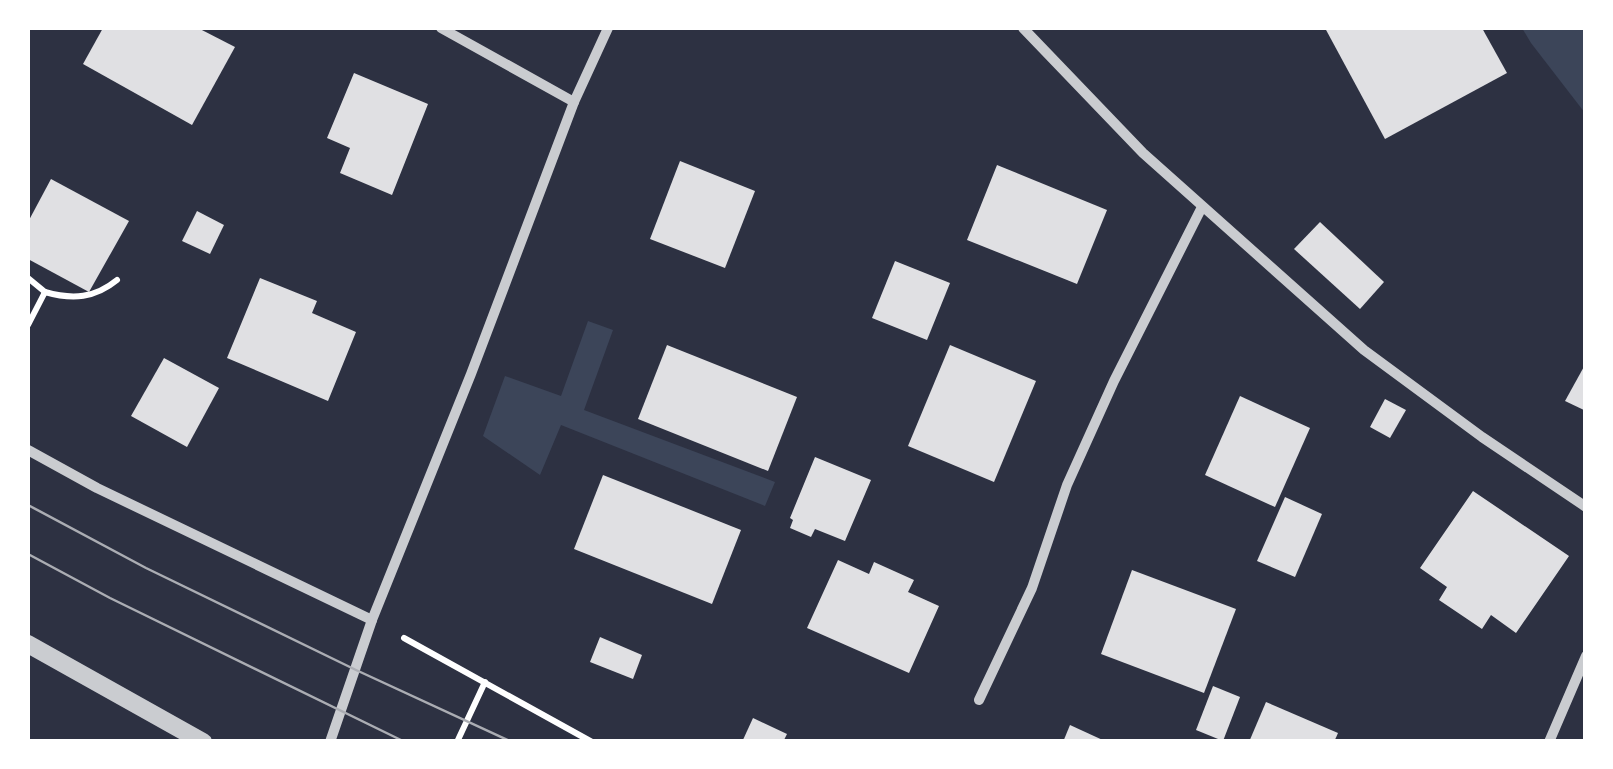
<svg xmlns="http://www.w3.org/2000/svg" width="1613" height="769" font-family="Literata,serif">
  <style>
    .green { fill: #3c4559 }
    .building { fill: #e0e0e3 }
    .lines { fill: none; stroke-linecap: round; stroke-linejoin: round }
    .path { stroke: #fff; stroke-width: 6 }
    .minor { stroke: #caccd0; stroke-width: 10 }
    .tertiary { stroke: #caccd0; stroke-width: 18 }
    .tram { stroke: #abadb3; stroke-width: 2.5 }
  </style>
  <rect width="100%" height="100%" fill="#2d3142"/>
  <g class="green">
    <polygon points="1522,28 1585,28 1585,113 1531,43"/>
    <polygon points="588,321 613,330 584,410 775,482 765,506 561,425 540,475 483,436 505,376 561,396"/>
  </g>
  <g class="building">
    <polygon points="103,28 198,28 235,47 192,125 83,64"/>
    <polygon points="1325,28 1482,28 1507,73 1385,139"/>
    <polygon points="354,73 428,104 392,195 340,173 350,148 327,138"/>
    <polygon points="680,161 755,191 725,268 650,239"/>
    <polygon points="997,165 1107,210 1077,284 967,240"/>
    <polygon points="51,179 129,221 89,292 28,259 28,222"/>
    <polygon points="197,211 224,225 210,254 182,241"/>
    <polygon points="1320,222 1384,282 1360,309 1294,249"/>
    <polygon points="895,261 950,283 927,340 872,318"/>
    <polygon points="260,278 317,301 312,313 356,332 328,401 227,358"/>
    <polygon points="667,345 797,397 768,471 638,419"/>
    <polygon points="950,345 1036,381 994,482 908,446"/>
    <polygon points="164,358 219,388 187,447 131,416"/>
    <polygon points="1586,363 1586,411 1565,401"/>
    <polygon points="1240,396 1310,428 1275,507 1205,475"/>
    <polygon points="1385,399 1406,410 1390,438 1370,427"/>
    <polygon points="815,457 871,480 845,541 815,529 811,537 790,528 793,520 790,518"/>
    <polygon points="603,475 741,530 712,604 574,549"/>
    <polygon points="1473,491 1569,556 1516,633 1491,615 1482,629 1439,600 1447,587 1420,568"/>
    <polygon points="1285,497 1322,514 1295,577 1257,561"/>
    <polygon points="838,560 869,574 874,562 914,580 908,592 939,606 909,673 807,628"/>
    <polygon points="1132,570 1236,609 1204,693 1101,654"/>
    <polygon points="600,637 642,655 633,679 590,662"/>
    <polygon points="1213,686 1240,697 1223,741 1196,730"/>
    <polygon points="1266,702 1338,733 1334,742 1249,742"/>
    <polygon points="753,718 787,734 783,742 742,742"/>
    <polygon points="1070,725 1107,742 1063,742"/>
  </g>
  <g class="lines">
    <g class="path">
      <polyline points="28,278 45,292"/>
      <path d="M28 325 45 292C73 300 95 298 117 280"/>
      <polyline points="404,638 592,742"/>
      <polyline points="457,742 485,682"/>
    </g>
    <g class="minor">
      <polyline points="441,28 574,102"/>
      <polyline points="1023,28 1143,153 1364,350 1482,437 1586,507"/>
      <polyline points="28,450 97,488 372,620"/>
      <polyline points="979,700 1032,588 1067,485 1114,381 1202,207"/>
      <polyline points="330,742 372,620 471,374 574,102 608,28"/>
      <polyline points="1549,742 1586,656"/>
    </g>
    <polyline class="tertiary" points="28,644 203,742"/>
    <g class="tram">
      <polyline points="28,505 146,568 356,670 512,742"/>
      <polyline points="28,554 110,598 405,742"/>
    </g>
  </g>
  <rect width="1613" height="769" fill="none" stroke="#ffffff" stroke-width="60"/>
</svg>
